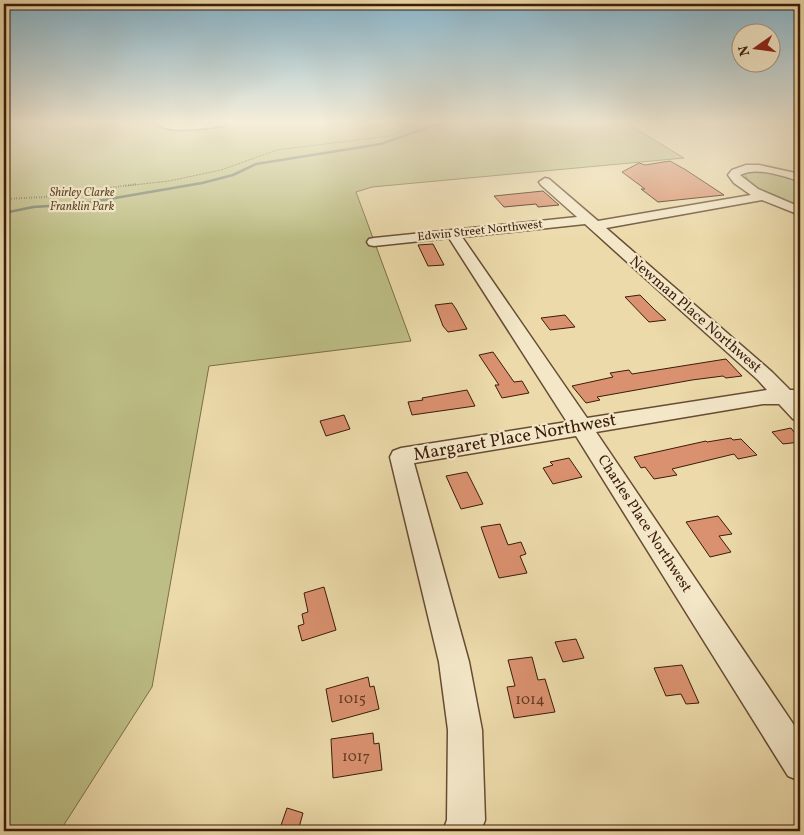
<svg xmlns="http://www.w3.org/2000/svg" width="804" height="835" font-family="Vollkorn,serif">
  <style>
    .green { fill: #bdbe85; stroke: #7c6d48 }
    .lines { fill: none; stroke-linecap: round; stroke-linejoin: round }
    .stream { stroke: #737b6a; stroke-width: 2.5 }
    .building { fill: #da916f; stroke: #3b1c0b }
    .minor-casing { stroke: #674c33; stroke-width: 3 }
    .path-far1 { stroke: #3b1c0b; stroke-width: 1; stroke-dasharray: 0.5 1; stroke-linecap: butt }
    .path { stroke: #3b1c0b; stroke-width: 2; stroke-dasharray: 0.5 2; stroke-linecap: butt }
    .minor { fill: #f3e7c8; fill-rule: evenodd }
    .labels { text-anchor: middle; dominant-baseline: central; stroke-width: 4.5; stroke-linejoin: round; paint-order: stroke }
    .far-park-label { font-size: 12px; font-style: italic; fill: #624d30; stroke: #f3e7c8 }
    .far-street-label { font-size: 12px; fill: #3b1c0b; stroke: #f3e7c8 }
    .street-label { font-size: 15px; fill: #3b1c0b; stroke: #f3e7c8 }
    .near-number-label { font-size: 15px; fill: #633924 }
    .near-street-label { font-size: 18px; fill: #3b1c0b; stroke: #f3e7c8 }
  </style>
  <rect width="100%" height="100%" fill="#ecdaaa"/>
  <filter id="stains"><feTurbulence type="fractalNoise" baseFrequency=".004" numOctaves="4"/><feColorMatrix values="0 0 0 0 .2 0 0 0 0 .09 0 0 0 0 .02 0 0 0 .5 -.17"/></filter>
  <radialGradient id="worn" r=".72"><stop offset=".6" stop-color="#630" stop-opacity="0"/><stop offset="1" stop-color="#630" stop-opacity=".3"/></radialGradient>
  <g class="green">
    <polygon points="4,123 626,123 684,158 372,187 356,192 411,341 209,366 152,687 60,831 4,831"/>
    <path d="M755 170 776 173 800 180V208C781 200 752 193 744 173Z"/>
  </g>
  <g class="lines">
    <polyline class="stream" points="4,213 33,207 80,204 202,183 233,175 256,164 381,144 441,123"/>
  </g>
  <g class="building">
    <polygon points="670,161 686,170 724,195 658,202 641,189 645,189 622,172 639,163 645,165"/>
    <polygon points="543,191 559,205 538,207 536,204 504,207 494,196"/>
    <polygon points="433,244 444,265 428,266 418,245"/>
    <polygon points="640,295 654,309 666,320 649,322 625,297"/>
    <polygon points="452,303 456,309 467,329 448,332 443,326 435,305"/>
    <polygon points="565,315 575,327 550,330 541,318"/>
    <polygon points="493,352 514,382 522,381 529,393 502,398 495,385 499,385 479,355"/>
    <polygon points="726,359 742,376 726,378 723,376 692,380 597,397 600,400 586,403 572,386 613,377 610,373 629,370 632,374"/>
    <polygon points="467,390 475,406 412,415 408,402 423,400 422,398"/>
    <polygon points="344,415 350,429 326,436 320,421"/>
    <polygon points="791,428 794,432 800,431 800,442 783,444 772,432"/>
    <polygon points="731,438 733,440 741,439 757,455 738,459 734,454 672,469 677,475 654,479 645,467 641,468 634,457 706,441 707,442"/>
    <polygon points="569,458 582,477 553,484 543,468 553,465 550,462"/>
    <polygon points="467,472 483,504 461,509 446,476"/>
    <polygon points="718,516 732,534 719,536 731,552 710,557 686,522"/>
    <polygon points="500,524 508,545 521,542 526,554 520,556 527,573 499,578 481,527"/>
    <polygon points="324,587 336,630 302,641 298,626 304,624 302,614 308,612 304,593"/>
    <polygon points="576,639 584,658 563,662 555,642"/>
    <polygon points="532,657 538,680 545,679 555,712 514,718 507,687 515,686 508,660"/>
    <polygon points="682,665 699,703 686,704 681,694 666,696 654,668"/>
    <polygon points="368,677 370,687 374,686 379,709 332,722 326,689"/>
    <polygon points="373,733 374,744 379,743 382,770 333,778 331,739"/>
    <polygon points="287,808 303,813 298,831 279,831"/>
  </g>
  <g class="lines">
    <g class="minor-casing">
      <g id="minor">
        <path d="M155 123H228L223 126C205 128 170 135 155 123Z"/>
        <path d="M746 165H759L800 174V181C782 176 757 166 740 175L758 189 800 207V215L762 200 606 228 772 372 790 390H800V421L793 419 779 404H763L596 432 800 734V781L788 776 576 436 414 463 469 662 482 730 485 820 481 831H443L447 820 448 730 439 662 390 457 393 451 401 448 567 422 449 238 374 246 369 245 367 242 369 239 374 238 577 217 541 185 539 182 545 178 549 179 598 221 751 195 734 183 728 175 732 170ZM585 224 758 380 767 390 587 418 462 237Z"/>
      </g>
    </g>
    <polyline class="path-far1" points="125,186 169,181 221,170 277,150 389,136 404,130 411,123"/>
    <polyline class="path" points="4,199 44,197 137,184"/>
    <use href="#minor" class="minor"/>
  </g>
  <linearGradient id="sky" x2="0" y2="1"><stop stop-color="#88b7cf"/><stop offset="0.51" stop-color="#f6eed9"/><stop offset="1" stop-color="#f6eed9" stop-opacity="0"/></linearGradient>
  <rect width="804" height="240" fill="url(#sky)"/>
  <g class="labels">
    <g class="far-park-label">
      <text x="82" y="193">Shirley Clarke<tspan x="82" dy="14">Franklin Park</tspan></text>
    </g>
    <g class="far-street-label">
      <text transform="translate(480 231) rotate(-6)">Edwin Street Northwest</text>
    </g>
    <g class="street-label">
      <text transform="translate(695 315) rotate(41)">Newman Place Northwest</text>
      <text transform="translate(644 524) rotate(57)">Charles Place Northwest</text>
    </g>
    <g class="near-number-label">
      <text x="352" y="699">1015</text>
      <text x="530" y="700">1014</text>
      <text x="356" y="757">1017</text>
    </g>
    <g class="near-street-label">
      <text transform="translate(515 438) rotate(-10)">Margaret Place Northwest</text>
    </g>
  </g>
  <rect width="804" height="835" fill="none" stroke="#ecdaaa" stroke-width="20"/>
  <rect x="5" y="5" width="794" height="825" fill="none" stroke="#3b1c0b" stroke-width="2.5"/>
  <rect x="10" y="10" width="784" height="815" fill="none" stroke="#3b1c0b"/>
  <g transform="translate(756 48) rotate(256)"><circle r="24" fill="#f3e7c8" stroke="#a9967c"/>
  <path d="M0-4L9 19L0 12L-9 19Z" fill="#8f2418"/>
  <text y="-8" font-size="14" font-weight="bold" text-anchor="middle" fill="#3b1c0b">N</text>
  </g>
  <rect width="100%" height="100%" filter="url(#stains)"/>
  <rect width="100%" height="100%" fill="url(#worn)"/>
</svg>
